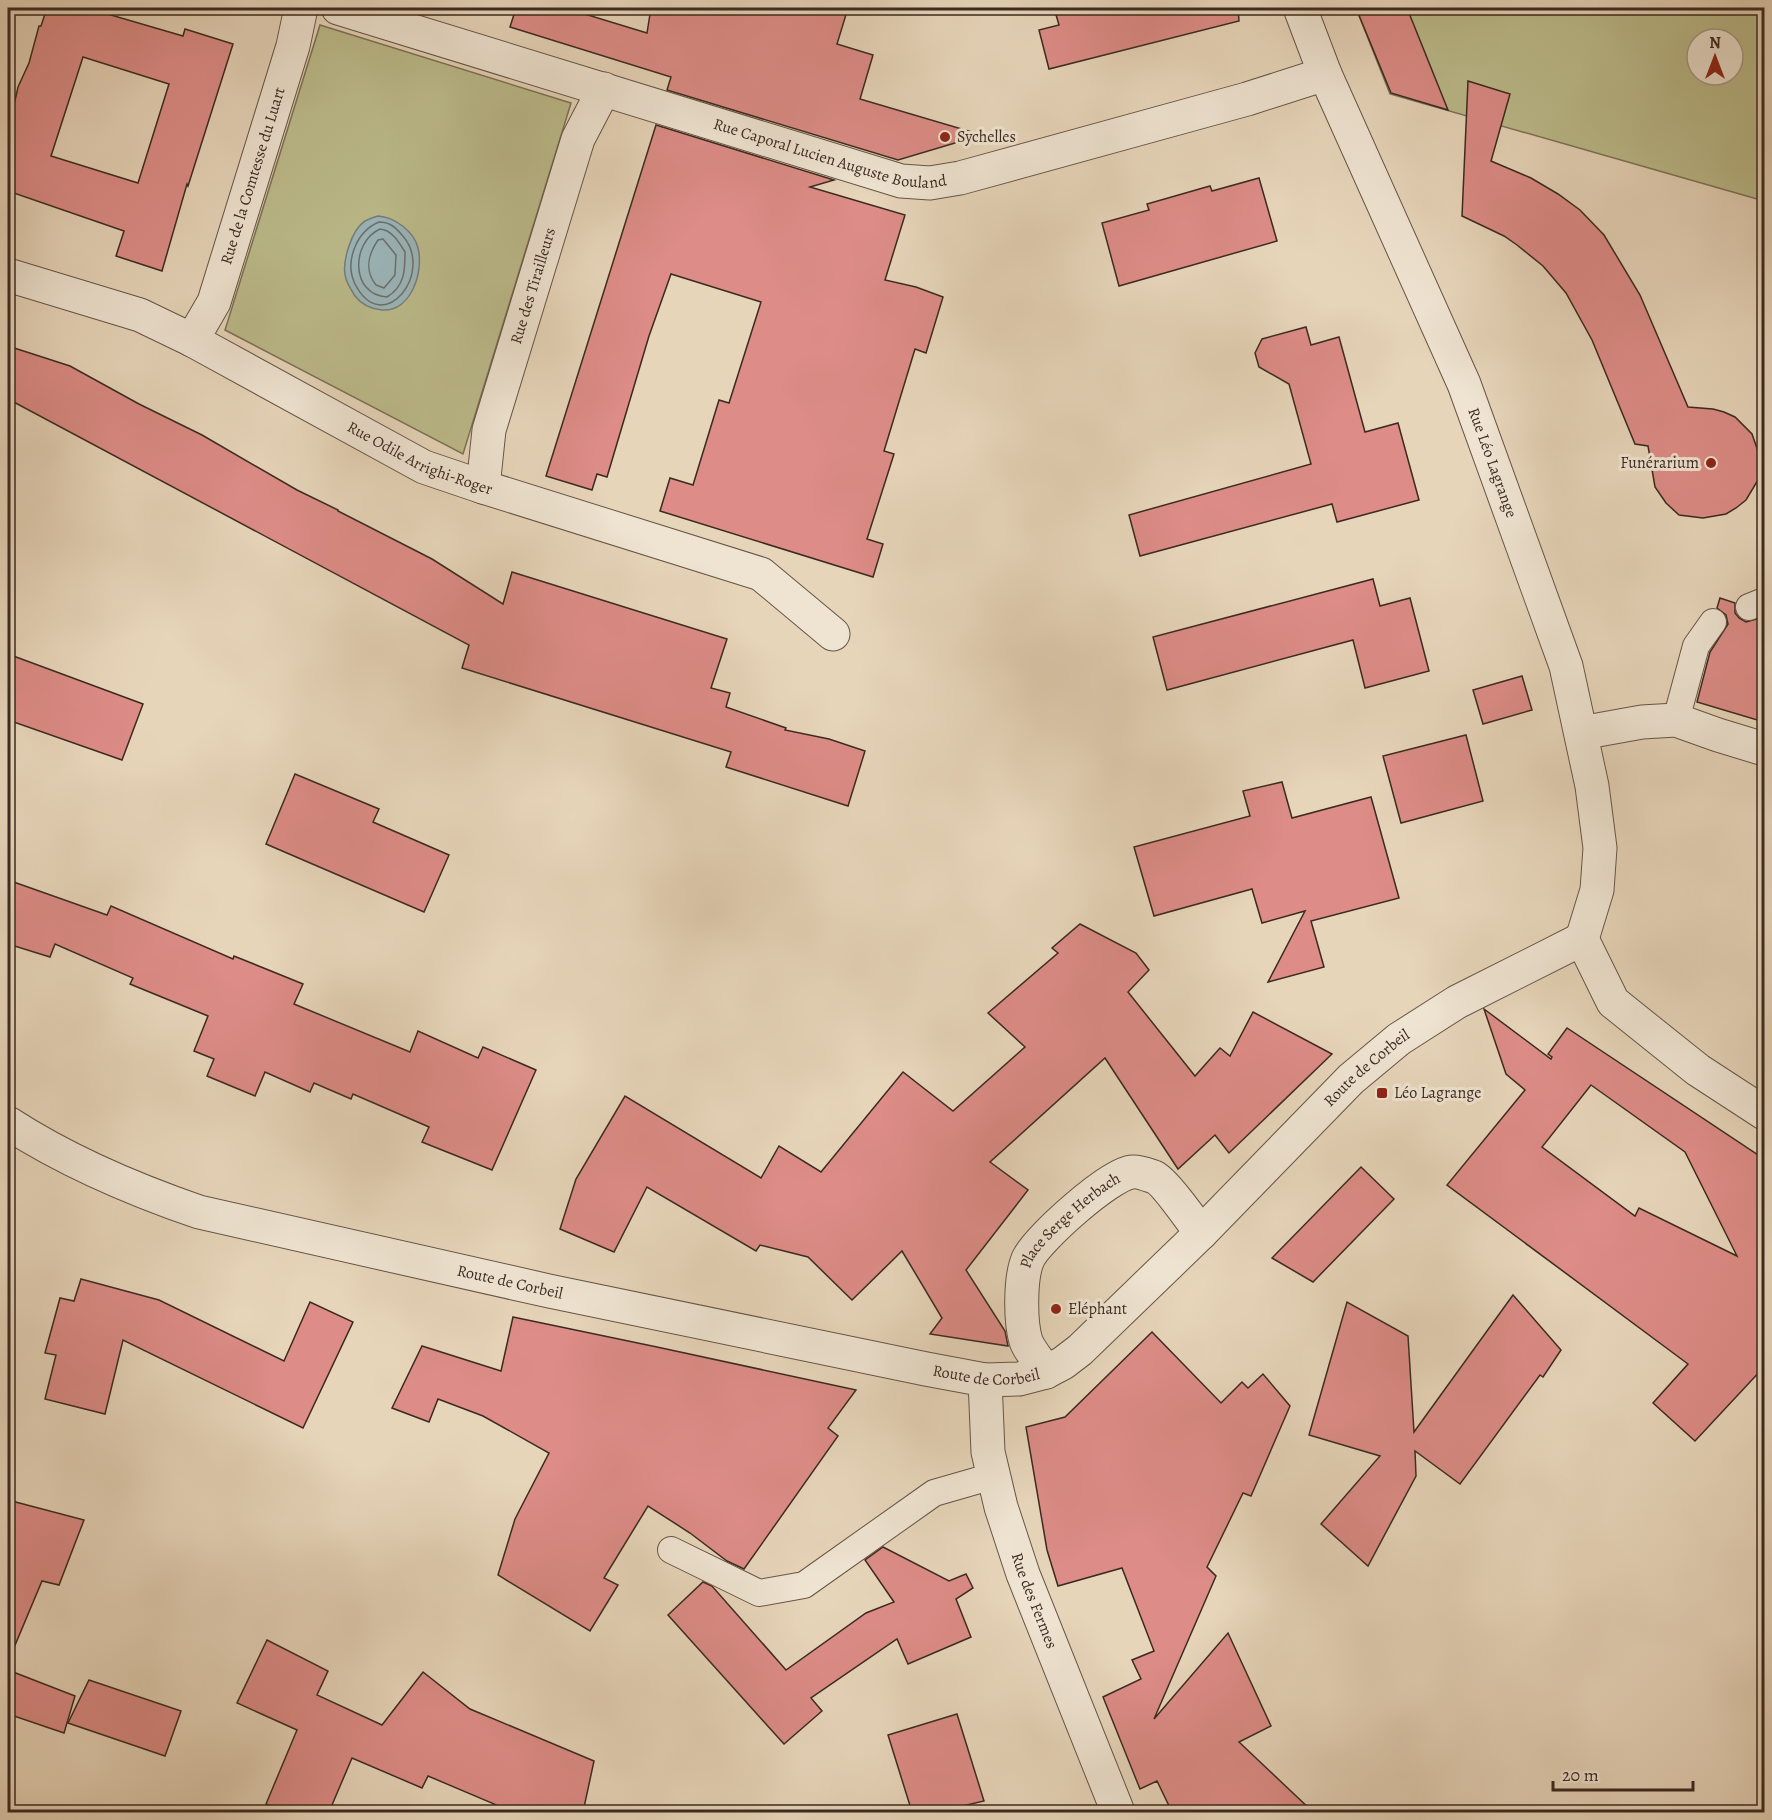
<svg xmlns="http://www.w3.org/2000/svg" width="1772" height="1820" font-family="Alegreya,serif">
  <style>
    .green { fill: #bcbb8b; stroke: #7c7256; stroke-width: 1.5; fill-rule: evenodd }
    .water { fill: #9bb6ba; stroke: #757e7d; stroke-width: 1.5 }
    .lines { fill: none; stroke-linecap: round; stroke-linejoin: round }
    .shore { stroke: #6b706e; stroke-width: 1.5 }
    .building { fill: #dd8c87; stroke: #3b2a21; stroke-width: 1.5; fill-rule: evenodd }
    .lane-casing { stroke: #665547; stroke-width: 28 }
    .street-casing { stroke: #665547; stroke-width: 35 }
    .lane { stroke: #efe4d2; stroke-width: 26 }
    .street { stroke: #efe4d2; stroke-width: 33 }
    .poi-dot { fill: #8f2418; stroke: #efe4d2; stroke-width: 2 }
    .labels { text-anchor: middle; dominant-baseline: central; stroke-width: 6; stroke-linejoin: round; paint-order: stroke }
    .poi-label { font-size: 16px; fill: #3b2a21; stroke: #efe4d2; text-anchor: start }
    .street-label { font-size: 16px; fill: #3b2a21; stroke: #efe4d2 }
  </style>
  <rect width="100%" height="100%" fill="#e7d5ba"/>
  <filter id="stains"><feTurbulence type="fractalNoise" baseFrequency=".00333" numOctaves="4"/><feColorMatrix values="0 0 0 0 .2 0 0 0 0 .09 0 0 0 0 .02 0 0 0 .5 -.17"/></filter>
  <radialGradient id="worn" r=".72"><stop offset=".6" stop-color="#630" stop-opacity="0"/><stop offset="1" stop-color="#630" stop-opacity=".3"/></radialGradient>
  <g class="green">
    <path d="M1356 8H1764V201L1390 94ZM1697 39H1733V75H1697Z"/>
    <polygon points="320,25 571,103 463,454 225,330"/>
  </g>
  <path class="water" d="M378 216C394 217 414 231 418 248 424 272 411 312 382 310 370 309 362 305 355 296 352 291 348 285 346 279 341 264 351 230 365 221 369 219 374 217 378 216Z"/>
  <g class="lines">
    <g class="shore">
      <path d="M379 222C390 222 395 227 402 235 436 272 383 339 355 284 344 261 357 231 379 222Z"/>
      <path d="M380 229C392 230 399 242 405 252 405 270 405 286 387 297 350 295 351 242 380 229Z"/>
      <path d="M383 239 396 255 395 275 384 288 376 285C364 270 368 255 378 240Z"/>
    </g>
  </g>
  <g class="building">
    <path d="M47 8H87L183 36 185 29 233 44 188 186 187 184 162 271 116 256 124 231 8 191V132L18 87 29 63 39 26H41ZM83 57 169 84 138 183 51 156Z"/>
    <polygon points="516,8 565,8 647,33 651,8 848,8 837,44 873,55 860,99 982,135 898,160 667,90 671,77 510,27"/>
    <polygon points="1054,8 1238,8 1239,21 1049,69 1039,30 1059,25"/>
    <polygon points="1356,8 1407,8 1448,110 1391,93"/>
    <polygon points="1468,81 1510,94 1491,161 1531,178 1558,194 1580,210 1604,235 1640,295 1688,407 1713,409 1724,412 1735,417 1752,434 1760,457 1758,480 1746,500 1736,508 1726,514 1703,518 1679,515 1666,503 1655,487 1648,446 1635,444 1592,340 1566,293 1543,266 1517,245 1504,236 1462,216"/>
    <polygon points="656,125 834,180 810,187 905,215 885,280 916,287 943,297 926,353 915,349 884,451 894,454 867,539 883,544 873,577 660,511 670,478 693,485 719,400 729,403 761,302 671,274 649,336 607,477 597,474 592,490 546,476"/>
    <polygon points="1259,178 1277,241 1119,286 1102,223 1149,210 1147,204 1210,186 1212,191"/>
    <polygon points="1306,327 1311,345 1339,337 1365,432 1398,423 1419,500 1337,522 1332,504 1140,556 1129,515 1311,464 1289,384 1259,367 1255,353 1262,339"/>
    <polygon points="8,346 70,366 139,404 202,435 297,490 338,510 338,511 432,559 503,604 512,572 727,639 711,688 730,693 726,707 786,728 785,730 829,739 865,751 848,806 726,767 731,752 462,668 469,645 8,399"/>
    <polygon points="1373,579 1380,606 1410,598 1429,671 1365,688 1353,640 1167,690 1153,637"/>
    <polygon points="1720,598 1735,603 1735,613 1739,618 1746,622 1764,617 1764,722 1697,702 1710,652 1728,624 1726,615 1717,608"/>
    <polygon points="8,654 143,704 122,760 8,720"/>
    <polygon points="1522,676 1532,710 1483,724 1473,690"/>
    <polygon points="1466,735 1483,801 1401,823 1383,756"/>
    <polygon points="295,774 379,809 373,822 449,855 424,912 266,844"/>
    <polygon points="1282,782 1292,818 1371,797 1399,898 1311,921 1324,967 1268,982 1305,911 1262,923 1252,889 1154,916 1134,847 1250,816 1243,791"/>
    <polygon points="8,880 107,915 111,906 233,959 234,956 303,984 294,1004 410,1052 418,1031 478,1058 483,1047 536,1070 492,1170 422,1142 429,1127 353,1094 351,1099 314,1083 310,1092 265,1072 255,1096 207,1076 214,1059 194,1051 208,1016 130,984 133,978 55,944 50,957 8,944"/>
    <polygon points="1080,924 1136,953 1149,970 1128,992 1195,1076 1220,1048 1230,1056 1253,1012 1332,1054 1229,1153 1215,1135 1178,1169 1105,1058 990,1162 1028,1190 966,1270 1005,1331 1008,1346 930,1334 942,1318 902,1251 852,1300 808,1257 760,1245 756,1251 647,1187 614,1252 560,1229 576,1179 625,1096 761,1178 779,1146 821,1172 903,1072 953,1111 1025,1047 988,1013 1058,953 1052,948"/>
    <path d="M1484 1009 1551 1059 1552 1057 1548 1054 1567 1028 1764 1159V1367L1695 1441 1653 1403 1688 1364 1447 1185 1525 1090 1506 1074ZM1591 1085 1685 1152 1737 1256 1639 1208 1635 1216 1542 1147Z"/>
    <polygon points="1361,1167 1394,1199 1313,1282 1272,1258"/>
    <polygon points="81,1279 159,1300 284,1361 310,1302 353,1322 303,1428 123,1340 105,1414 45,1399 56,1355 45,1353 60,1298 74,1301"/>
    <polygon points="1513,1295 1561,1350 1543,1377 1540,1375 1460,1484 1415,1451 1416,1476 1368,1566 1321,1524 1380,1456 1309,1435 1347,1302 1408,1336 1414,1432"/>
    <polygon points="513,1317 657,1347 856,1390 828,1428 838,1436 744,1569 727,1561 690,1533 648,1506 604,1578 618,1585 590,1631 498,1575 515,1519 549,1453 483,1416 438,1399 429,1422 392,1408 422,1346 501,1371"/>
    <polygon points="1152,1332 1221,1403 1242,1382 1248,1388 1263,1374 1290,1406 1251,1496 1243,1493 1207,1567 1216,1576 1154,1719 1228,1633 1271,1726 1239,1742 1313,1812 1172,1812 1157,1781 1140,1789 1103,1697 1141,1679 1132,1660 1154,1651 1122,1568 1058,1586 1047,1550 1026,1427 1065,1417"/>
    <polygon points="8,1500 84,1520 59,1585 42,1581 8,1662"/>
    <polygon points="883,1547 949,1581 966,1574 973,1588 956,1599 971,1637 908,1664 897,1639 811,1698 822,1711 784,1744 668,1615 703,1582 712,1586 786,1670 866,1613 894,1602 865,1560"/>
    <polygon points="267,1640 328,1671 317,1695 382,1725 423,1672 470,1709 594,1761 583,1812 513,1812 428,1776 422,1788 352,1758 329,1812 287,1812 266,1804 297,1730 237,1703"/>
    <polygon points="8,1670 75,1696 64,1733 8,1714"/>
    <polygon points="89,1680 181,1711 165,1756 68,1723"/>
    <polygon points="957,1714 984,1801 958,1807 959,1812 912,1812 888,1735"/>
  </g>
  <g class="lines">
    <g class="lane-casing">
      <g id="lane">
        <polyline points="1749,607 1764,601"/>
        <polyline points="1676,720 1696,646 1713,622"/>
        <polyline points="671,1550 759,1593 804,1585 934,1493 993,1476"/>
      </g>
    </g>
    <g class="street-casing">
      <g id="street">
        <path id="s1" d="M338 8 901 181 930 183 960 178 1247 99 1325 74"/>
        <path id="s2" d="M1300 8 1325 74 1464 384 1566 666 1592 786 1600 848 1597 890 1582 939"/>
        <path id="s3" d="M8 275 140 315 192 340 424 467 483 487 761 574 833 634"/>
        <path id="s4" d="M192 340 214 302 293 46 301 8"/>
        <path id="s5" d="M483 487 489 430 578 139 604 89"/>
        <polyline points="1581,733 1642,722 1676,720 1718,735 1764,749"/>
        <polyline points="1582,939 1613,1002 1698,1070 1764,1113"/>
        <path id="s6" d="M8 1123C68 1162 132 1189 199 1212L549 1291 926 1369 985 1380 1019 1379 1046 1372 1063 1363 1080 1350 1201 1233 1351 1079 1399 1039 1457 1002 1582 939"/>
        <path id="s7" d="M1046 1372C1040 1362 1030 1352 1026 1341 1020 1322 1020 1277 1028 1259 1037 1239 1110 1174 1132 1172 1138 1171 1148 1175 1154 1177 1164 1181 1193 1222 1201 1233"/>
        <path id="s8" d="M985 1380 988 1452 1001 1507 1023 1574 1118 1812"/>
      </g>
    </g>
    <use href="#lane" class="lane"/>
    <use href="#street" class="street"/>
  </g>
  <g class="poi-dot">
    <circle cx="945" cy="137" r="6"/>
    <circle cx="1711" cy="463" r="6"/>
    <rect x="1376" y="1087" width="12" height="12" rx="3"/>
    <circle cx="1056" cy="1309" r="6"/>
  </g>
  <g class="labels">
    <g class="poi-label">
      <text x="957" y="137">Sychelles</text>
      <text x="1699" y="463" text-anchor="end">Funérarium</text>
      <text x="1394" y="1093">Léo Lagrange</text>
      <text x="1068" y="1309">Eléphant</text>
    </g>
    <g class="street-label">
      <text stroke="none"><textPath href="#s1" startOffset="514">Rue Caporal Lucien Auguste Bouland</textPath></text>
      <text stroke="none"><textPath href="#s4" startOffset="176">Rue de la Comtesse du Luart</textPath></text>
      <text stroke="none"><textPath href="#s5" startOffset="208">Rue des Tirailleurs</textPath></text>
      <text stroke="none"><textPath href="#s3" startOffset="453">Rue Odile Arrighi-Roger</textPath></text>
      <text stroke="none"><textPath href="#s2" startOffset="494">Rue Léo Lagrange</textPath></text>
      <text stroke="none"><textPath href="#s6" startOffset="1520">Route de Corbeil</textPath></text>
      <text stroke="none"><textPath href="#s7" startOffset="177">Place Serge Herbach</textPath></text>
      <text stroke="none"><textPath href="#s6" startOffset="530">Route de Corbeil</textPath></text>
      <text stroke="none"><textPath href="#s6" startOffset="1016">Route de Corbeil</textPath></text>
      <text stroke="none"><textPath href="#s8" startOffset="228">Rue des Fermes</textPath></text>
    </g>
  </g>
  <rect width="1772" height="1820" fill="none" stroke="#e7d5ba" stroke-width="30"/>
  <rect x="9" y="9" width="1754" height="1802" fill="none" stroke="#3b2a21" stroke-width="3"/>
  <rect x="15" y="15" width="1742" height="1790" fill="none" stroke="#3b2a21" stroke-width="1.5"/>
  <g transform="translate(1715 57)"><circle r="28" fill="#efe4d2" stroke="#a79a8b" stroke-width="1.5"/>
  <path d="M0-4.5L10 22L0 15L-10 22Z" fill="#8f2418"/>
  <text y="-9" font-size="16" font-weight="bold" text-anchor="middle" fill="#3b2a21">N</text>
  </g>
  <path d="M1553 1781v9h140v-9" fill="none" stroke="#3b2a21" stroke-width="3"/>
  <text x="1562" y="1781" font-size="18" fill="#3b2a21" stroke="#efe4d2" stroke-width="4.5" paint-order="stroke">20 m</text>
  <rect width="100%" height="100%" filter="url(#stains)"/>
  <rect width="100%" height="100%" fill="url(#worn)"/>
</svg>
